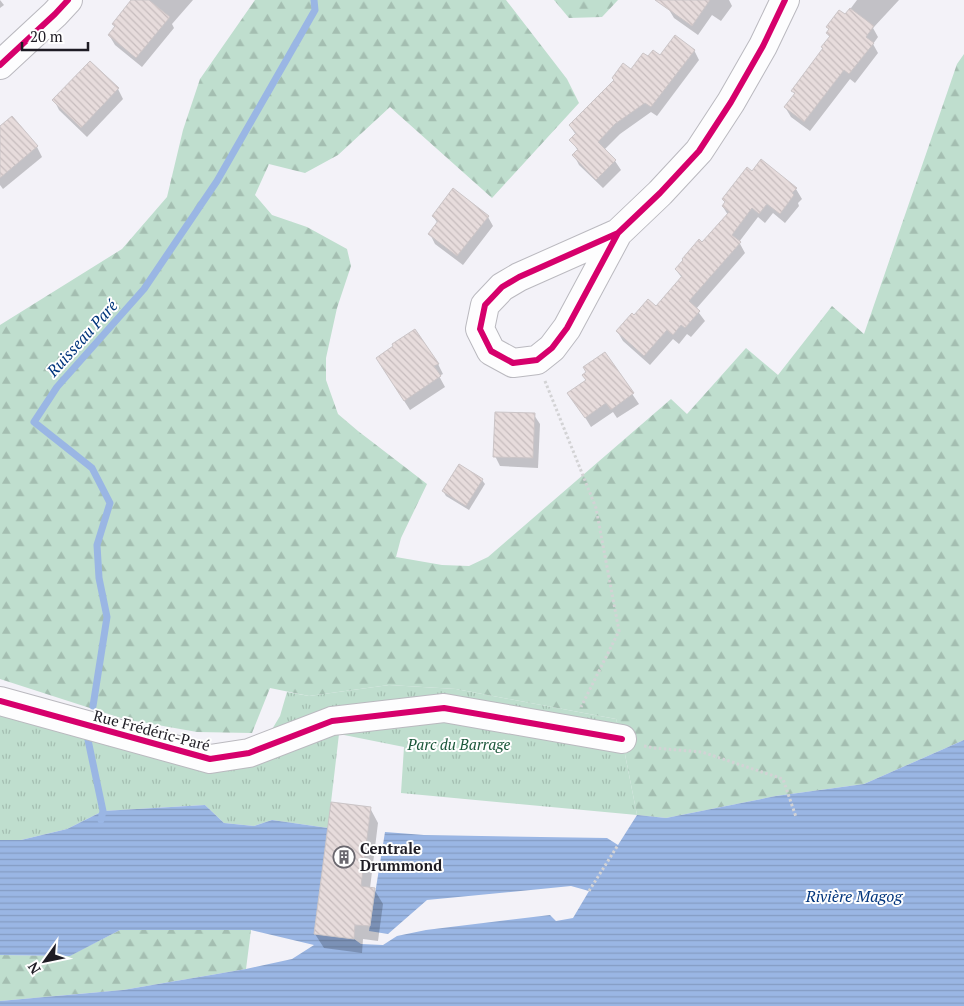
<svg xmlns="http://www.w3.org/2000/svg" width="964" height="1006" font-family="'PT Serif',serif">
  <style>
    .grass { fill: url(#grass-tufts) }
    .forest { fill: url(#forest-firs) }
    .water { fill: url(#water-rules) }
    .shadow { fill: #0003 }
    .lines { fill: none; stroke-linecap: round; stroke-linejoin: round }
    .stream { stroke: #9ab6e4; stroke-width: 7 }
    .building { fill: url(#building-back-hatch); stroke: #cbc5c7 }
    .minor-casing { stroke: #bab9bf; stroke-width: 30 }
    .path { stroke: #d3d3d5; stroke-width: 3; stroke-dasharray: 2.5 2.5; stroke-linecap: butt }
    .minor { stroke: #fdfdfe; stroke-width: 28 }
    .cycleway-casing { stroke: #fefefe; stroke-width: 9 }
    .cycleway { stroke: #d6006c; stroke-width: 6 }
    .labels { text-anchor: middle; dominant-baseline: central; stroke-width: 4; stroke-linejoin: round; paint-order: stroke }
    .street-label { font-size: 15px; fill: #1e1c24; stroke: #fefefe }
    .park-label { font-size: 15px; font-style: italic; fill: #1a5639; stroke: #fefefe }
    .poi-label { font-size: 15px; font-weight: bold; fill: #1e1c24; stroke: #fefefe; text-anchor: start }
    .water-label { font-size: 16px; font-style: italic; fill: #00357c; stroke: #fefefe }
  </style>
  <defs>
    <pattern id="grass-tufts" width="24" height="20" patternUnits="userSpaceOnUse" patternTransform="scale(1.25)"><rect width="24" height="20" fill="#bfdece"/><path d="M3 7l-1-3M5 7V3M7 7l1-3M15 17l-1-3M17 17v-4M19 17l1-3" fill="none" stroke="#a4beb1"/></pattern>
    <pattern id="forest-firs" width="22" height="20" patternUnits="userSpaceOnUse" patternTransform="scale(1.25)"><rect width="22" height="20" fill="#bfdece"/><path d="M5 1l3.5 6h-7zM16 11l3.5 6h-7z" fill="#a4beb1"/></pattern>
    <pattern id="water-rules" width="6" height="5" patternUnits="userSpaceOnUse" patternTransform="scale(1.25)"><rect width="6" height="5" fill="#9ab6e4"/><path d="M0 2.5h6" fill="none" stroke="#849cc3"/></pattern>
    <pattern id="building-back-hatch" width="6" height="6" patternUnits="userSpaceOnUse" patternTransform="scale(1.25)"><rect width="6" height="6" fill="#e7dcdc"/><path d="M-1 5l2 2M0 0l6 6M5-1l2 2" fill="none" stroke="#c6bcbd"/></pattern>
  </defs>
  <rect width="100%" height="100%" fill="#f3f2f8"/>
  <polygon class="grass" points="389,685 456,689 616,719 622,739 637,815 401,793 404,747 339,734 328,828 272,820 254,826 224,823 205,805 103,811 67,829 21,840 0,840 0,711 222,747 239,747 271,731 280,716 287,692 309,696"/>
  <g class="forest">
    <polygon points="255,0 506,0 567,79 579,103 492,198 390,107 338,155 305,173 269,164 255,195 272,215 307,227 347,249 351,266 337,308 326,358 326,380 338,414 358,431 427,484 401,538 396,557 442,565 469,566 488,557 671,399 687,414 746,348 778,375 832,306 864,334 957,64 964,54 964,740 864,784 776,796 666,818 637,815 622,739 616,719 456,689 389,685 309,696 270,688 252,733 197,732 124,719 0,679 0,325 122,249 167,197 183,130 200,79"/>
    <polygon points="554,0 618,0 602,17 569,18"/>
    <polygon points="120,930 251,930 246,969 123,990 0,1001 0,955 69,956"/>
  </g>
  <polygon class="water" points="964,740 964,1006 0,1006 0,1001 123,990 246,969 292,959 314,945 251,930 120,930 70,956 0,955 0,840 21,840 67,829 103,811 205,805 224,823 254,826 272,820 328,828 314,934 354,939 361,944 383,945 397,936 426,930 550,915 556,921 573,918 589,891 571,886 427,900 388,934 369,931 385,832 424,835 607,838 618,845 637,815 666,818 776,796 864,784"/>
  <g class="shadow">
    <polygon points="0,0 4,5 0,8"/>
    <polygon points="133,0 193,0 172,24 174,28 142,67 115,45 109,35 115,28 113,24"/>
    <polygon points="674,0 729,0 732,6 721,21 712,15 698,35 674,18 668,8"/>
    <polygon points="857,0 899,0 873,28 878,37 873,44 878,53 855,83 850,79 810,131 791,117 785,107 795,95 793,91 824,49 830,38 827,33 829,30 827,27 845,16"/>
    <polygon points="694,50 699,60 657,116 651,112 620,134 604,150 615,161 621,170 603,188 579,165 574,155 578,151 571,140 576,135 570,126 631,71 648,58"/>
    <polygon points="118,89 123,99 87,137 59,110 54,100"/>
    <polygon points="0,128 37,147 42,157 3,189 0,185"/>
    <polygon points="752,172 796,189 802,199 798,203 799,206 785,223 773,213 765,223 758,217 739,242 745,253 696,309 705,321 691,337 687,334 679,344 673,339 650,365 623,341 617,331 634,317 656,308 682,278 676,270 702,244 728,215 723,207"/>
    <polygon points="433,216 488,217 493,226 463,265 435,244 430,234 438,224"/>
    <polygon points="605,354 639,404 617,418 613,412 591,427 575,401"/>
    <polygon points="438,364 443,374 439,376 445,387 410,410 383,368"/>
    <polygon points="534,415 540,424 538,468 500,466 495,456"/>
    <polygon points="482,480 485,484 469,510 446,496 443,491"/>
    <polygon points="370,808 378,823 370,888 374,889 383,904 378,941 363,939 362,953 324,948 315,934"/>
  </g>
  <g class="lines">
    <g class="stream">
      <polyline points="93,706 107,617 99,578 97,545 110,503 92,468 34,422 57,387 144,289 217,181 315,10 314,0"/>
      <polyline points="88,740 103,811 101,820"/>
    </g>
  </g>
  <g class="building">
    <polygon points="131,0 149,0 170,17 136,58 108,35 115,26 112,24"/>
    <polygon points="655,0 710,0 692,26"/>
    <polygon points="850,8 874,26 866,37 874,43 849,74 844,70 804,122 784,107 795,93 791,91 823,48 821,47 830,36 826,33 829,29 826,27 839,10 845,14"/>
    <polygon points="675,35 695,50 651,107 645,103 615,124 598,142 616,160 596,180 572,155 578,149 569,140 576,133 569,125 614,80 612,78 623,63 631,69 643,53 648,56 653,50 660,55"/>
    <polygon points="90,61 119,88 81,128 52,100"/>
    <polygon points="12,116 38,146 0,178 0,126"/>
    <polygon points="761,159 797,188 792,193 794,195 780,214 767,204 759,214 752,208 732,235 741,242 689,301 700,311 685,328 681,325 673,335 667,330 644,356 616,331 632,313 634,315 648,299 656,306 682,276 675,269 683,260 682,259 699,239 702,242 729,212 722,206 725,202 722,199 747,167 752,171"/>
    <polygon points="453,188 489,216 457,256 428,234 438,221 432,216"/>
    <polygon points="415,329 439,364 434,366 441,376 404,401 376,358 393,346 392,344"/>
    <polygon points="605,352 634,393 611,410 606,403 585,418 567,393 586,380 582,375 586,372 583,367"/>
    <polygon points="495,412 535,413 533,458 493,457"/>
    <polygon points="459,464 483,479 466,506 442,491"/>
    <polygon points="331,802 371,807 361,886 375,888 370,926 355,925 354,939 314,934"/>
  </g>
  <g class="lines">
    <g class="minor-casing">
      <g id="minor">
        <polyline points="0,65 55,14 68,0"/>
        <polyline points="618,233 519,277 502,287 485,305 480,329 491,351 513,363 537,360 552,348 567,328 618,233 660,193 699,151 731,102 763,46 785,0"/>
        <polyline points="0,701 210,759 249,753 332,721 444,708 622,739"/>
      </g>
    </g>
    <g class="path">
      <polyline points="545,381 596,508 619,631 581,707"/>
      <polyline points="644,746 654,748 702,752 783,779 796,817"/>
      <polyline points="589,891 618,845"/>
    </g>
    <use href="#minor" class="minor"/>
    <g class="cycleway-casing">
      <g id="cycleway">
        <polyline points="0,65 55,14 68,0"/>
        <polyline points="618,233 519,277 502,287 485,305 480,329 491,351 513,363 537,360 552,348 567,328 618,233 660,193 699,151 731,102 763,46 785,0"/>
        <polyline points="0,701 210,759 249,753 332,721 444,708 622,739"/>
      </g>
    </g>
    <use href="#cycleway" class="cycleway"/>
  </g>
  <defs>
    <g id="building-ring" transform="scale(1.125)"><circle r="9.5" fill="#fefefe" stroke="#69676e" stroke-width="1.5"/><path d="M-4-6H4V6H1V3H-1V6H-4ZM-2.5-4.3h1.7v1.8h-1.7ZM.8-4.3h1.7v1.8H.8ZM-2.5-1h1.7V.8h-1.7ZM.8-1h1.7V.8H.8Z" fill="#69676e"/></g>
  </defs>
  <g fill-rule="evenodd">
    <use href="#building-ring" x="344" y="857"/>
  </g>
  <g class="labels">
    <g class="street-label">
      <text transform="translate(152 730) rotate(15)">Rue Frédéric-Paré</text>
    </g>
    <g class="park-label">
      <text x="459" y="744">Parc du Barrage</text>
    </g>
    <g class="poi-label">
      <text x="360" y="848">Centrale<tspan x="360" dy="17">Drummond</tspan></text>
    </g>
    <g class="water-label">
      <text transform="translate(82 338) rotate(-48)">Ruisseau Paré</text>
      <text x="854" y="896">Rivière Magog</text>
    </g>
  </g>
  <g transform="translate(45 961) rotate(237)" stroke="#fefefe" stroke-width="4" paint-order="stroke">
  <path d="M0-4L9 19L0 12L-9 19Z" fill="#1e1c24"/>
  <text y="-8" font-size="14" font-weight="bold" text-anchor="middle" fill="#1e1c24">N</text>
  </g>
  <path d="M22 42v8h66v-8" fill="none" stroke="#1e1c24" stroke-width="2.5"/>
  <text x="30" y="42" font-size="15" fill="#1e1c24" stroke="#fefefe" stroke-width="4" paint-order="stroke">20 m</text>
</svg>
